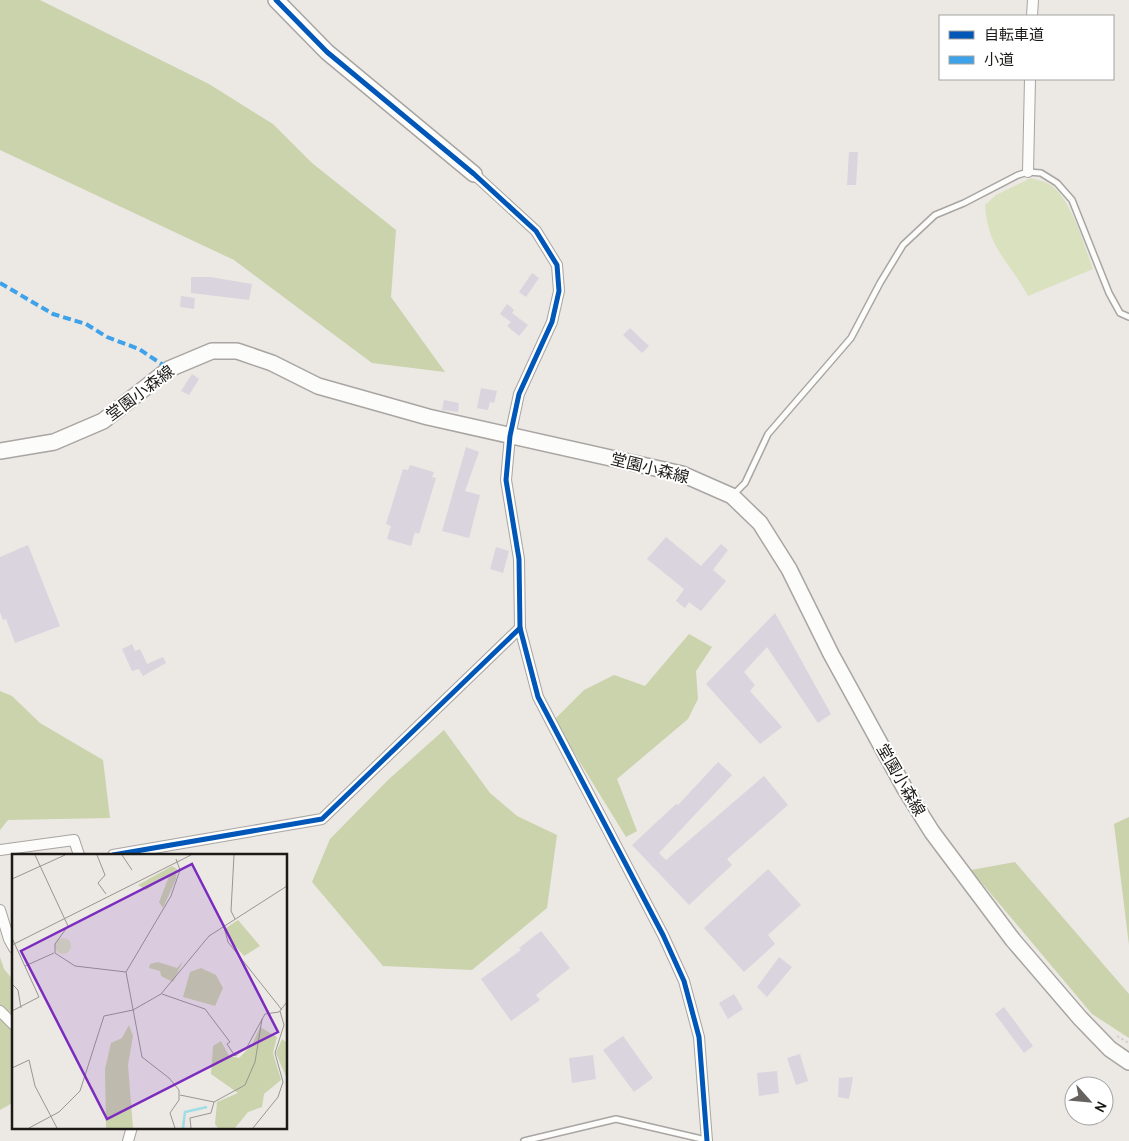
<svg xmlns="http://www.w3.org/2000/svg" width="1129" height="1141" font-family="Cabin,'Noto Sans JP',sans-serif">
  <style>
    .green { fill: #dae1bf }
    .forest { fill: #cbd3ac }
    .building { fill: #dad4de }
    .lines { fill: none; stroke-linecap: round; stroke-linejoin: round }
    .lane-casing { stroke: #a8a5a2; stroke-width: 8 }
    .street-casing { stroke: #a8a5a2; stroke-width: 12 }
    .secondary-casing { stroke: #a8a5a2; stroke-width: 18 }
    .path { stroke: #d2d1d0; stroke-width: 2; stroke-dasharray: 2.5 2.5; stroke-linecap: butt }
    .lane { stroke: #fcfcfb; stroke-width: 5 }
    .street { stroke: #fcfcfb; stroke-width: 10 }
    .secondary { stroke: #fcfcfb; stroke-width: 15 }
    .quiet { stroke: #3da2ea; stroke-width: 4; stroke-dasharray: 8 4; stroke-linecap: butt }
    .cycleway-casing { stroke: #fff; stroke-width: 8 }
    .cycleway { stroke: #0057b8; stroke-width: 5 }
    .labels { text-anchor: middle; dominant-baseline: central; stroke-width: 4; stroke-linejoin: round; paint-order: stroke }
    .street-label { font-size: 16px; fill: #1c1a17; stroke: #fff }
    .inset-river { fill: none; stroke: #9edee5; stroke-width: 2.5 }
    .inset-road { fill: none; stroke: #999692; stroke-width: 1 }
    .view { fill: #7b2cbf; fill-opacity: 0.15; stroke: #7b2cbf; stroke-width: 2.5 }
    .inset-edge { fill: none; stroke: #1c1a17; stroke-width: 2.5 }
  </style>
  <rect width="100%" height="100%" fill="#ece8e4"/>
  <path class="green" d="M1031 178C1036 180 1044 181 1049 184 1071 197 1084 245 1093 269L1028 296C1009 260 988 250 985 205L996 195Z"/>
  <g class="forest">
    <polygon points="0,0 40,0 209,84 273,124 312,163 396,230 391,297 445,372 372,363 234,260 0,150"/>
    <polygon points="689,634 712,647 696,671 698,699 688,719 617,779 637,831 626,837 554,720 584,690 614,675 645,686"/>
    <polygon points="0,691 12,696 40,723 103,760 110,818 8,820 0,830"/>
    <polygon points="444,730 490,793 517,816 557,835 547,908 472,970 383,966 312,882 330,839 388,780"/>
    <polygon points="1129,817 1129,945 1114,824"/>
    <polygon points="1015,862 1129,994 1129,1038 1092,1014 971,870"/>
    <polygon points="0,957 4,969 14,981 14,1102 0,1110"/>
  </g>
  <g class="building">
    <polygon points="849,152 858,152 856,185 847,185"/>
    <polygon points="532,273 539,278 526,297 519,292"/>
    <polygon points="191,277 210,277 252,284 249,300 191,293"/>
    <polygon points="181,296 195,298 194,309 180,307"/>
    <polygon points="507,304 514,310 512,313 528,325 519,336 507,326 511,322 500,314"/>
    <polygon points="630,328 649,346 642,353 623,335"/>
    <polygon points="192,374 199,379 189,395 181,391"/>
    <polygon points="481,388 497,391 494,403 490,402 488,410 477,408"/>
    <polygon points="444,400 459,403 458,412 442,410"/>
    <polygon points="466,447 479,452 465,491 480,495 469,538 442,531"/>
    <polygon points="410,465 434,472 432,477 436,478 419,534 415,532 411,546 387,539 391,526 386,524 403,469 408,470"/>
    <polygon points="666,537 701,566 721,544 728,550 713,570 726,581 701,611 689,602 685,608 676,601 684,589 647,559"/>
    <polygon points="28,545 60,626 15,643 6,619 3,620 0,612 0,557"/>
    <polygon points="496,547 509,551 503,573 490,569"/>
    <polygon points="775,613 831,714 818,723 767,647 744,672 755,685 750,691 782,727 760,744 706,684"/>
    <polygon points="132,644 135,651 140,649 147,664 163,657 166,663 143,676 139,669 132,671 122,649"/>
    <polygon points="718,762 732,775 659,853 666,860 764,776 788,805 727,859 732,865 689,905 632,845 676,804 678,805"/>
    <polygon points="768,869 801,905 768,935 775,944 744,972 704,928"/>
    <polygon points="541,931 570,968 536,995 540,1000 511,1021 481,979 521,950 519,948"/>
    <polygon points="779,957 792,967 767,997 757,987"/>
    <polygon points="734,994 743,1009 728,1019 719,1003"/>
    <polygon points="1004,1007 1033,1046 1024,1053 995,1014"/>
    <polygon points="623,1036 653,1078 634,1092 603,1050"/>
    <polygon points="800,1054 808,1081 796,1085 787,1058"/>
    <polygon points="593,1055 596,1079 572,1083 569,1058"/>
    <polygon points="777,1071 779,1093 759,1096 757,1073"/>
    <polygon points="853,1077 849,1099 838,1097 839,1078"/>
  </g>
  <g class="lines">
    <g class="lane-casing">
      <g id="lane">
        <polyline points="734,494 745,483 768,434 851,338 880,283 903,245 935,215 964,203 1018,175 1028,172 1041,173 1057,183 1072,200 1109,293 1120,313 1129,317"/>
        <polyline points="524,1141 616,1119 706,1140"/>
      </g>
    </g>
    <g class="street-casing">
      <g id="street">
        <polyline points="1032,16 1033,0"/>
        <polyline points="1028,172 1030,79"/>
        <polyline points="474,174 536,231 557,265 559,291 552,322 519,394 510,436 506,480 519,559 520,628 538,697 663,935 684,981 699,1037 707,1141"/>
        <polyline points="0,850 74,840 79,855"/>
        <polyline points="113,855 322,819 520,628"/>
        <polyline points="0,910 9,939 14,948"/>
        <polyline points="0,1011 14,1025"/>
        <polyline points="128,1141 132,1127"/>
      </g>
    </g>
    <g class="secondary-casing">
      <g id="secondary">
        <polyline points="276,0 327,52 474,174"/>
        <polyline points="0,451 54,442 103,421 169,369 212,351 237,351 272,363 318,386 428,417 682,474 732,496 760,523 789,569 831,654 905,789 932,832 1013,940 1080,1018 1110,1049 1129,1062"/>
      </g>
    </g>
    <polyline class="path" points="1117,1036 1129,1043"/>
    <use href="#lane" class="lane"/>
    <use href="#street" class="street"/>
    <use href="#secondary" class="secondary"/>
    <polyline class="quiet" points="0,283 53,314 86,324 107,337 139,349 169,369"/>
    <g class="cycleway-casing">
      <g id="cycleway">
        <polyline points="276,0 327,52 474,174 536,231 557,265 559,291 552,322 519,394 510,436 506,480 519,559 520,628 538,697 663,935 684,981 699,1037 707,1141"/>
        <polyline points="113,855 322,819 520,628"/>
      </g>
    </g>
    <use href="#cycleway" class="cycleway"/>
  </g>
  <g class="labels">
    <g class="street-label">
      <text transform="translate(140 393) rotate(-37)">堂園小森線</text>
      <text transform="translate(650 468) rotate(14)">堂園小森線</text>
      <text transform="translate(901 780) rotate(60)">堂園小森線</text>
    </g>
  </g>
  <g transform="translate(12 854)">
    <rect width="275" height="275" fill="#ece8e4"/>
    <path d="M43 92a8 8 0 1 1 16 0a8 8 0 1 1-16 0Z" fill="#dae1bf"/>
    <path d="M160 12 165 15 164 25 151 54 147 48 158 20 134 36 126 31ZM226 66 248 92 232 102 219 87 214 74ZM171 107 161 128 149 122 148 117 137 114 138 110 146 108 165 114ZM189 114 204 121 211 134 203 152 171 143 178 118ZM117 171 121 182 116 211 121 274H94L93 215 99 189 110 184ZM248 173 265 183 261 199 269 226 252 240 250 253 236 258 223 274H206L203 270 205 248 226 239 199 220 201 192 209 187 217 202 227 204 240 191ZM270 185 275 189V225L264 199Z" fill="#cbd3ac"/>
    <path class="inset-river" d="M171 274 173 258 195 253"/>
    <path class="inset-road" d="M23 1 56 72 43 90V99M85 1 93 21 86 29 94 40M110 1 120 16M222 1 219 57 223 65M0 25 53 1M212 73 216 88 270 156M0 84 27 143 0 157M0 91 179 1M43 99 63 112 114 118M13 112 42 99M0 130 6 136 9 154M150 140 193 155 218 188 215 190 223 202 235 193 253 160 267 158 275 148M0 214 17 206 23 232 45 274M168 241 202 248 233 231 243 208 250 165M17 274 47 258 68 237 92 162 121 156 149 140 197 82 275 32M163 274 158 259 167 246V236L157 224 130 203 114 118 159 42 168 16 164 5M179 274 178 264 199 259 202 248M241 274 266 243 271 228 263 199 272 171 268 157"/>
    <path class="view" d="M180 10 266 178 95 265 9 97Z"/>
    <rect width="275" height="275" class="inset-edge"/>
  </g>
  <rect x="939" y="15" width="175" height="65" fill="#ffffff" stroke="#a4a3a2"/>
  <rect x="949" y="31" width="25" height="8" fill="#0057b8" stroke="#a4a3a2"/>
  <text x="984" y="40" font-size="15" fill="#1c1a17">自転車道</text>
  <rect x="949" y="56" width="25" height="8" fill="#3da2ea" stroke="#a4a3a2"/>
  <text x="984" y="65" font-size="15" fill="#1c1a17">小道</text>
  <g transform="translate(1089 1101) rotate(117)"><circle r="24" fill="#ffffff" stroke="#a4a3a2"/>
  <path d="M0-4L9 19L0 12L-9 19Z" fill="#65625f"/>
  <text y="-8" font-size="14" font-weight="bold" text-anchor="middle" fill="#1c1a17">N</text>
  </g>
</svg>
